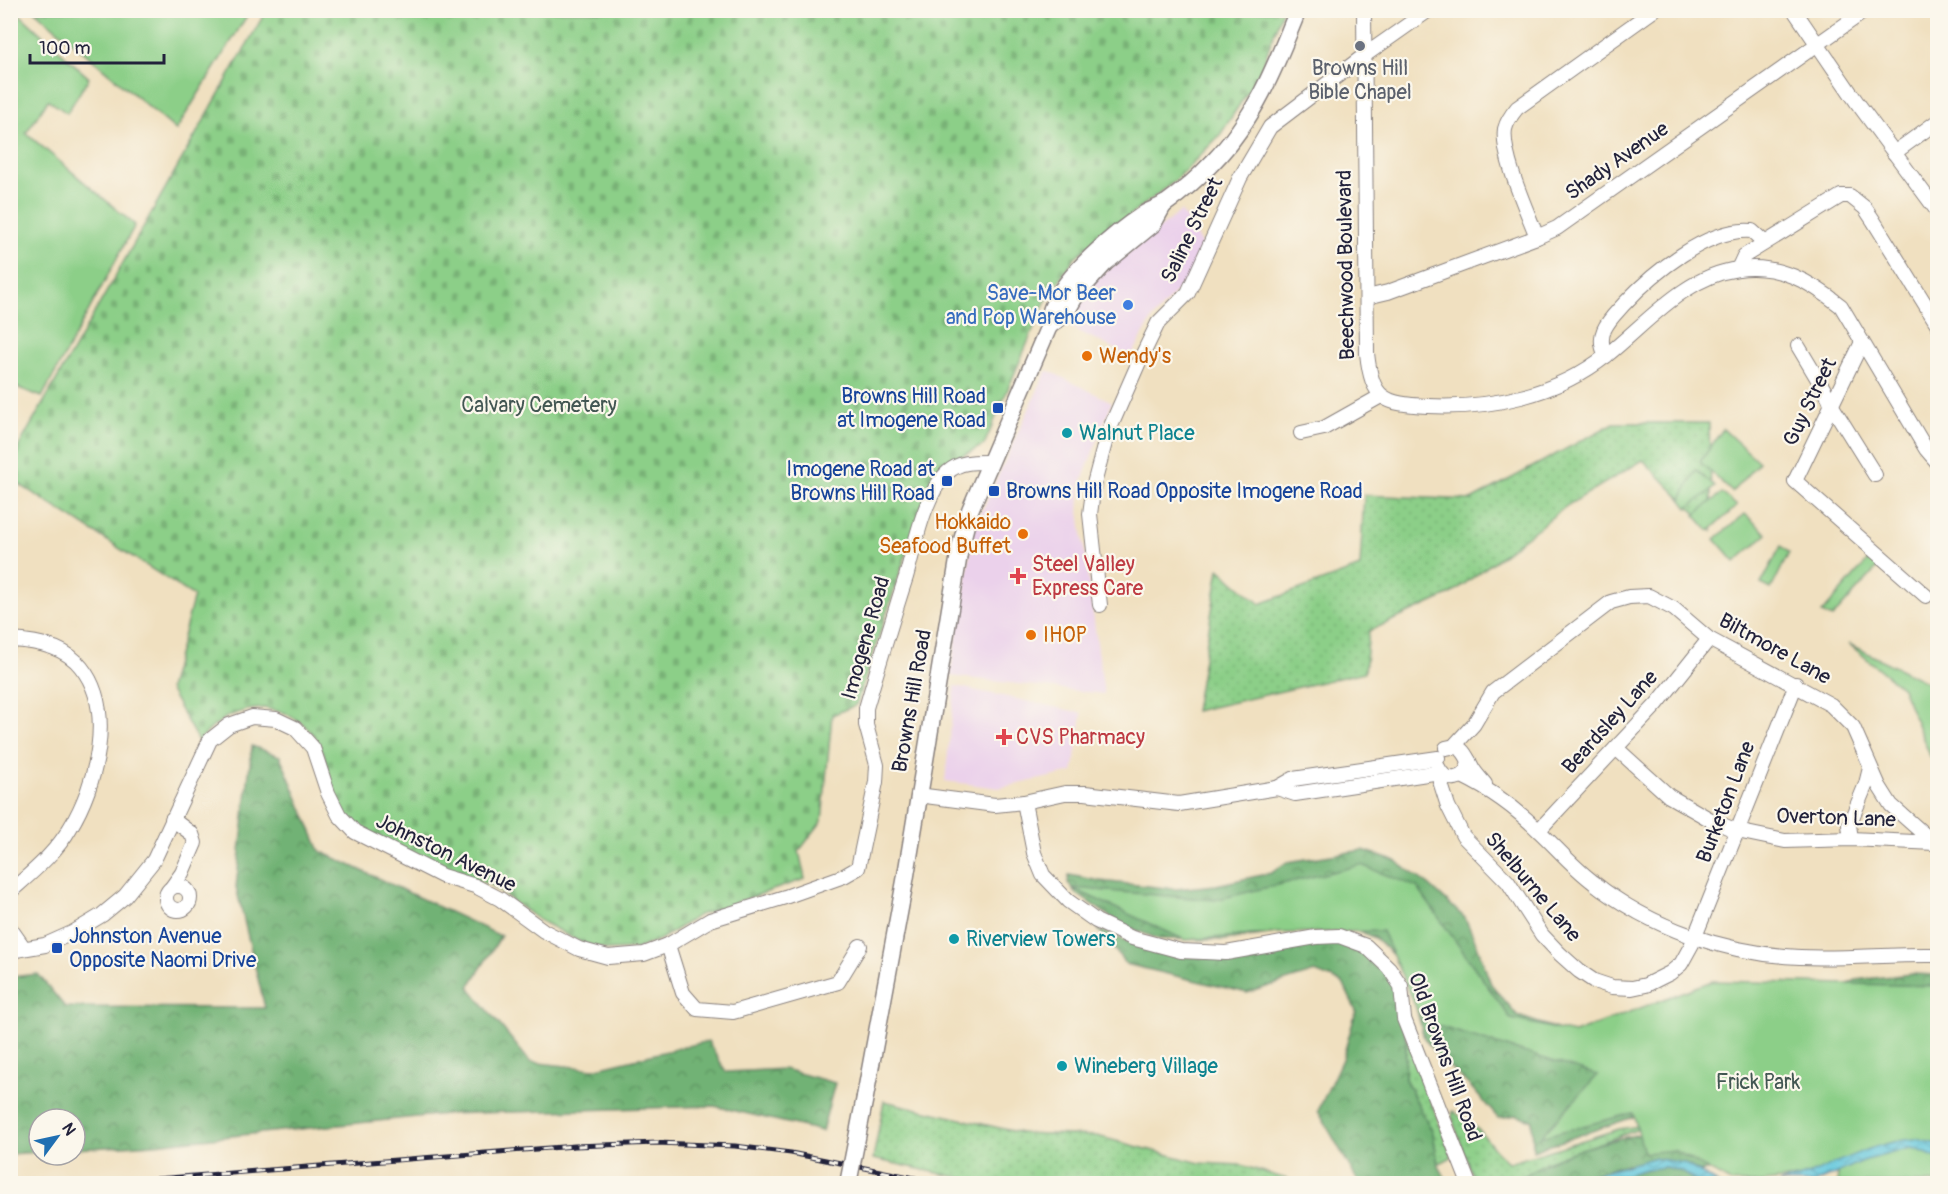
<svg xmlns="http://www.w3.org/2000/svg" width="1948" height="1194" font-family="Pangolin,sans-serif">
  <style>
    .built { fill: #ebd1eb }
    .grass { fill: url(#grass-dots); stroke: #577862; stroke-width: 1.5 }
    .forest { fill: url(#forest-crowns); stroke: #4a6a58; stroke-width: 1.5 }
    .cemetery { fill: url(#cemetery-stones); stroke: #577862; stroke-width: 1.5 }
    .park { fill: #8ccf88; stroke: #577862; stroke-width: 1.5 }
    .water { fill: url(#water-waves); stroke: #41748c; stroke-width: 1.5 }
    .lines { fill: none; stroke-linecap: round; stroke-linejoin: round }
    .minor-casing { stroke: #89817e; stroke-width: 16 }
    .major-casing { stroke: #89817e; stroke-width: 19 }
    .minor { stroke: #fff; stroke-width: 14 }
    .major { stroke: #fff; stroke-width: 16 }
    .rail-casing { stroke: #22223b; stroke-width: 5 }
    .rail { stroke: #fbf7ec; stroke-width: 3; stroke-dasharray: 9; stroke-linecap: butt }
    .major-bridge-casing { stroke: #89817e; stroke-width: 19; stroke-linecap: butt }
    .major-bridge { stroke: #fff; stroke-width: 16 }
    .worship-dot { fill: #6b7280; stroke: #fbf7ec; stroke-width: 2 }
    .shop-dot { fill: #3f7fe0; stroke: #fbf7ec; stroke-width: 2 }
    .food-dot { fill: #e8710a; stroke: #fbf7ec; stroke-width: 2 }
    .transit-dot { fill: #1a4fb4; stroke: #fbf7ec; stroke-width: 2 }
    .culture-dot { fill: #0f9aa8; stroke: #fbf7ec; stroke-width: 2 }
    .health-dot { fill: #e0444e; stroke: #fbf7ec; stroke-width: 2 }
    .labels { text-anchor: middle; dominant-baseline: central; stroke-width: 4.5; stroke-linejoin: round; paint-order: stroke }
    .worship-label { font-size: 21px; fill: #5b616d; stroke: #fbf7ec }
    .street-label { font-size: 21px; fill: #22223b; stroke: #fbf7ec }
    .shop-label { font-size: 21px; fill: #366cbe; stroke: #fbf7ec; text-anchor: end }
    .food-label { font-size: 21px; fill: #c56008; stroke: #fbf7ec; text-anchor: start }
    .transit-label { font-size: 21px; fill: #164399; stroke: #fbf7ec; text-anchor: end }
    .park-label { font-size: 21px; fill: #425652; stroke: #fbf7ec }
    .culture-label { font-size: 21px; fill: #0d838f; stroke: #fbf7ec; text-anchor: start }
    .health-label { font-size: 21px; fill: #be3a42; stroke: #fbf7ec; text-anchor: start }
  </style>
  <defs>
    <pattern id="grass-dots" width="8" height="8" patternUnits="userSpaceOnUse" patternTransform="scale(1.5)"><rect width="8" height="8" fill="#8ccf88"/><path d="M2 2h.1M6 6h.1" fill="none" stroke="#78b176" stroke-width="1.8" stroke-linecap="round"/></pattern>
    <pattern id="forest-crowns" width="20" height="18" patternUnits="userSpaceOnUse" patternTransform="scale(1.5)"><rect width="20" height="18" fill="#71b274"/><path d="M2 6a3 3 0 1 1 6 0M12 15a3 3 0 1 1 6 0" fill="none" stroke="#5c9060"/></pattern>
    <pattern id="cemetery-stones" width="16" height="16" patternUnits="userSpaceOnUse" patternTransform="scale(1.5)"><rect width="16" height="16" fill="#8ccf88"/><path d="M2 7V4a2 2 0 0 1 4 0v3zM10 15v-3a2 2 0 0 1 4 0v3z" fill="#78b176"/></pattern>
    <pattern id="water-waves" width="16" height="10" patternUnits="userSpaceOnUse" patternTransform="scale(1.5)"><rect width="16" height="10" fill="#60c7dd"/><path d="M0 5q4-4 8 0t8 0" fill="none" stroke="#4fa1b4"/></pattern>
  </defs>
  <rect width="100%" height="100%" fill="#fbf7ec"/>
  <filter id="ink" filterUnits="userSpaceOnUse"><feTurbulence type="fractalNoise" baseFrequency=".0167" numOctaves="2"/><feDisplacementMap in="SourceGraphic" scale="12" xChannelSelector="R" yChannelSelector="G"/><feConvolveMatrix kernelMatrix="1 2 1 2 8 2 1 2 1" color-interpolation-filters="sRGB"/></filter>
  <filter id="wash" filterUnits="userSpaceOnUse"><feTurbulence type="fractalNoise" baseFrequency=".008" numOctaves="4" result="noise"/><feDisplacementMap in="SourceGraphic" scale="24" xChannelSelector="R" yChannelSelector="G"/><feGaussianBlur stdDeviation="1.35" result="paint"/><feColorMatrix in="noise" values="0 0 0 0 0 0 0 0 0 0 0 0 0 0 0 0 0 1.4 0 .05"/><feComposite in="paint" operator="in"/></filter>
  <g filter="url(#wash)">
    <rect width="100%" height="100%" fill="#f0e0c0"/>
    <g class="built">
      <polygon points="1181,211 1203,247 1190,276 1152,319 1131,357 1062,323 1089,284"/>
      <polygon points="1047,370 1112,402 1081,483 1079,512 1104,694 950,676 975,526"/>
      <polygon points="955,686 1082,713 1073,772 999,788 945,781"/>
    </g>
    <g class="grass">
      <polygon points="1614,423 1709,423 1712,530 1643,460 1568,505 1451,594 1369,631 1365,672 1195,711 1219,569 1260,604 1360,567 1364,495 1471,500"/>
      <polygon points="1406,1036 1452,1157 1438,1164 1433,1133 1405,1079"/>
      <polygon points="884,1101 1021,1133 1097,1136 1200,1163 1241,1165 1300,1183 984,1183 873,1159"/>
      <polygon points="1453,1111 1481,1132 1496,1151 1509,1163 1619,1129 1653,1124 1547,1162 1522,1177 1517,1183 1475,1184 1452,1118"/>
    </g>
    <g class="forest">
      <polygon points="252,746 280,756 320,851 501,936 469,987 530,1062 593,1069 708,1041 726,1072 784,1069 835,1083 822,1131 714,1106 446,1114 154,1144 75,1149 75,1119 39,1119 39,1152 11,1154 11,977 38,974 65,1007 265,1008 236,887"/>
      <polygon points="1363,850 1394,860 1429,885 1465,918 1477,945 1491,984 1518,1016 1575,1035 1822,996 1856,980 1911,974 1937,975 1937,1110 1651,1111 1533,1151 1532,1120 1517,1115 1498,1118 1470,1086 1435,1053 1424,1038 1406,968 1376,939 1346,924 1225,940 1158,939 1121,924 1077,894 1068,883 1069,875 1100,881 1176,889 1216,885 1271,873 1287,862"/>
      <polygon points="1098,929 1142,948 1172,956 1208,958 1308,943 1341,942 1353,946 1378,962 1394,987 1406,1036 1405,1079 1433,1133 1438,1164 1448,1183 1359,1183 1318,1111 1343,1057 1356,1011 1343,983 1315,972 1247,993 1126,964"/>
      <path d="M1656 1132 1720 1165 1707 1171 1699 1172 1684 1163 1626 1164 1564 1183 1517 1184C1539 1156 1621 1136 1656 1132Z"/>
      <path d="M1666 1167 1680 1171 1698 1183H1682L1677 1179 1670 1183 1591 1184C1617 1179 1640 1167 1666 1167Z"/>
    </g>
    <polygon class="cemetery" points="266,11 1282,11 1260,73 1220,135 1174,182 1075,257 1045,302 984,445 934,470 856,705 832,715 822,821 799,851 805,879 699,915 661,939 636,949 609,950 582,943 539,920 491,885 441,868 366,832 352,821 341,808 334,792 324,754 315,736 302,723 285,713 264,708 247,710 228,716 214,726 198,741 169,689 194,596 11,479 11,460"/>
    <g class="park">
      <polygon points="16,11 89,78 67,113 48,100 26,133 135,225 42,397 11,385 10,11"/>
      <polygon points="35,11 250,11 176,130"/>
      <polygon points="1723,429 1759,462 1732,492 1700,462"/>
      <polygon points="1696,470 1715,487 1688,508 1681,499"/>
      <polygon points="1722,493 1737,506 1709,531 1695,515"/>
      <polygon points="1745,514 1767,534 1735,562 1715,539"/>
      <polygon points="1781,546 1789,553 1771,589 1761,584"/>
      <polygon points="1870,558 1879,566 1832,618 1822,613"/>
      <polygon points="1849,644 1930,684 1937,668 1937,764 1931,758 1902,688"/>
      <polygon points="1361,865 1417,887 1511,1019 1574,1033 1712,981 1937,986 1937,1183 1837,1183 1838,1173 1756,1183 1732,1183 1674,1150 1644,1153 1633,1113 1540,1137 1598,1075 1422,1021 1382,931 1278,933 1185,940 1072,888 1215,900"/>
    </g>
    <g class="water">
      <path d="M1916 1139 1937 1144V1158L1916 1149 1910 1148 1863 1161 1815 1183H1779C1791 1180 1804 1177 1815 1172 1848 1157 1880 1141 1916 1139Z"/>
      <polygon points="1653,1158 1684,1163 1717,1183 1698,1183 1680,1171 1666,1167 1646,1169 1604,1181 1564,1183"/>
    </g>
  </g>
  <g filter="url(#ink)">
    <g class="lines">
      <g class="minor-casing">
        <g id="minor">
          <path d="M1364 10 1367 353C1372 400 1384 404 1428 406 1491 409 1557 395 1607 355 1647 323 1685 276 1738 269 1778 263 1811 282 1841 306L1926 449 1938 463"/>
          <polyline points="1794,10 1856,101 1938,212"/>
          <polyline points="1894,153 1938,121"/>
          <path d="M1537 237C1527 211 1501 155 1505 129 1507 121 1512 114 1517 108L1654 10"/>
          <polyline points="1738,269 1744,256 1841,196 1850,196 1865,208 1873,220 1938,325"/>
          <polyline points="1367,297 1388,292 1537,237 1557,228 1866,10"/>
          <polyline points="1862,342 1795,481 1926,596"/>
          <polyline points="1798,346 1829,398 1832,406 1875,475"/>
          <path d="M1606 356C1602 348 1600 339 1604 330 1608 320 1617 312 1624 304 1652 274 1708 227 1752 231L1764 242"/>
          <polyline points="1301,433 1324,428 1381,396"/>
          <polyline points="1100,605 1090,514 1094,484 1107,435 1139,362 1158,323 1188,293 1240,178 1270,127 1365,55 1429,10"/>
          <path d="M10 640C35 641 65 646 81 667 116 710 96 786 70 828 56 853 31 873 10 892"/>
          <polyline points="1453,747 1474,724 1493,692 1611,602 1629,597 1649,596 1674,609 1709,639 1831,705 1853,727 1879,786 1891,805 1934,843"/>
          <path d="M1446 748C1464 743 1466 757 1473 769 1476 774 1481 779 1485 784"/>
          <polyline points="1616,748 1669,796 1711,820 1737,831 1785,841 1851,839 1935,843"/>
          <path d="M1438 767C1446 785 1467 780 1469 761"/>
          <polyline points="1441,773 1440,781 1448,806 1463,836 1508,882 1542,935 1560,954 1579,971 1594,981 1612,987 1632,988 1646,985 1670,973 1681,964 1692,944 1796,684"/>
          <path d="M1462 776C1491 790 1517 809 1540 832 1558 849 1573 867 1593 882 1650 928 1727 954 1800 957 1846 959 1892 954 1938 955"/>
          <polyline points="1277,788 1295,794 1440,772"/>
          <polyline points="918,795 995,805 1024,802 1065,793 1085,793 1179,804 1277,788 1293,779 1438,758"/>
          <polyline points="1024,802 1034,853 1043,875 1068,901 1096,921 1132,938 1181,951 1226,953 1316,937 1339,936 1366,946 1389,968 1401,986 1404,1019 1469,1184"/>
          <polyline points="172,819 192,834 195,843 182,873 172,887"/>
          <polyline points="1539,830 1657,704 1709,639"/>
          <polyline points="1851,839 1849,825 1866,784 1870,768"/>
          <circle cx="178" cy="898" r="12"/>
          <polyline points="10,928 24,948"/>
          <polyline points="668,945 683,993 697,1009 733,1012 838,982 860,946"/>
          <path d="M10 951 45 945 72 933 102 915 125 896 154 860 210 740 229 725 252 717 276 719 295 728 313 748 328 793 339 815 355 832 442 876 475 886 500 899 544 931 579 949 608 957 644 954 668 945 710 920 785 897 844 876 858 868 876 782 877 765 866 725V708C879 664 892 620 906 577 915 545 924 494 948 472 960 461 976 462 991 462"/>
        </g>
      </g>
      <g class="major-casing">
        <g id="major">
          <polyline points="1049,326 1065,314 1076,295 1105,263 1153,224 1164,204"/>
          <path d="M865 1097 905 881 960 548 970 510 1049 326C1050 320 1050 313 1052 308 1065 275 1115 233 1144 214 1150 210 1158 208 1165 204 1182 192 1199 177 1213 162 1255 119 1276 65 1298 10"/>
        </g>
      </g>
      <use href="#minor" class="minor"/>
      <use href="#major" class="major"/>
      <g class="rail-casing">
        <polyline id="rail" points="93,1184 575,1146 657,1143 735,1146 791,1153 944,1184"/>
      </g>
      <use href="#rail" class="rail"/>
      <g class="major-bridge-casing">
        <polyline id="major-bridge" points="848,1184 865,1097"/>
      </g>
      <use href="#major-bridge" class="major-bridge"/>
    </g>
  </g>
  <circle class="worship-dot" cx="1360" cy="46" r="6"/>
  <circle class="shop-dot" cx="1128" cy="305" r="6"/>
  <g class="food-dot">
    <circle cx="1087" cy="356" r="6"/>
    <circle cx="1023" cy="534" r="6"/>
    <circle cx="1031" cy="635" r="6"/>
  </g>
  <g class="transit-dot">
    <rect x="992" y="402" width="12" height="12" rx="3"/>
    <rect x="941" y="475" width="12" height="12" rx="3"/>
    <rect x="988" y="485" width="12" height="12" rx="3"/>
    <rect x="51" y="942" width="12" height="12" rx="3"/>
  </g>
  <g class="culture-dot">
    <circle cx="1067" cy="433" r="6"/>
    <circle cx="954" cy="939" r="6"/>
    <circle cx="1062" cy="1066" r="6"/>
  </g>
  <g class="health-dot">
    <path d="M1015 567h6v6h6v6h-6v6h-6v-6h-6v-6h6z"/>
    <path d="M1001 728h6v6h6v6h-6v6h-6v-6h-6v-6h6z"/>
  </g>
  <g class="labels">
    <g class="worship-label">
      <text x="1360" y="68">Browns Hill<tspan x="1360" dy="24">Bible Chapel</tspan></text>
    </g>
    <g class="street-label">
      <text transform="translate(1617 161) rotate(-35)">Shady Avenue</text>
      <text transform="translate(1192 230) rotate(-64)">Saline Street</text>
      <text transform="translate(1346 265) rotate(-91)">Beechwood Boulevard</text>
      <text transform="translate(1810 402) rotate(-64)">Guy Street</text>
      <text transform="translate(866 638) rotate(-74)">Imogene Road</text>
      <text transform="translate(1775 649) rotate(29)">Biltmore Lane</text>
      <text transform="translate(912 701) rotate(-80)">Browns Hill Road</text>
      <text transform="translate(1610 722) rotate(-48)">Beardsley Lane</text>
      <text transform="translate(1726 802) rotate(-69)">Burketon Lane</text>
      <text transform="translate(1836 818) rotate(2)">Overton Lane</text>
      <text transform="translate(446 853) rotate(26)">Johnston Avenue</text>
      <text transform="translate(1533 887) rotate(50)">Shelburne Lane</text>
      <text transform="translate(1445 1057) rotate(70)">Old Browns Hill Road</text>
    </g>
    <g class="shop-label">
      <text x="1116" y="293">Save-Mor Beer<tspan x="1116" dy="24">and Pop Warehouse</tspan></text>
    </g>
    <g class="food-label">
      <text x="1099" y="356">Wendy's</text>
      <text x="1011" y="522" text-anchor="end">Hokkaido<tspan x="1011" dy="24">Seafood Buffet</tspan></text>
      <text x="1043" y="635">IHOP</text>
    </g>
    <g class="transit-label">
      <text x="986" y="396">Browns Hill Road<tspan x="986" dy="24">at Imogene Road</tspan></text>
      <text x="935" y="469">Imogene Road at<tspan x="935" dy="24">Browns Hill Road</tspan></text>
      <text x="1006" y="491" text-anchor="start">Browns Hill Road Opposite Imogene Road</text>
      <text x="69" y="936" text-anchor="start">Johnston Avenue<tspan x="69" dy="24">Opposite Naomi Drive</tspan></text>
    </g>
    <g class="park-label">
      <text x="539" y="405">Calvary Cemetery</text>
      <text x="1758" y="1082">Frick Park</text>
    </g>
    <g class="culture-label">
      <text x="1079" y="433">Walnut Place</text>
      <text x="966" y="939">Riverview Towers</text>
      <text x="1074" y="1066">Wineberg Village</text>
    </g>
    <g class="health-label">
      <text x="1032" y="564">Steel Valley<tspan x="1032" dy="24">Express Care</tspan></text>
      <text x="1016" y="737">CVS Pharmacy</text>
    </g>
  </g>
  <rect width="1948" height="1194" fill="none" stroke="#fbf7ec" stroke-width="36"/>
  <g transform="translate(57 1137) rotate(57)"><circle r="28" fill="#fbf7ec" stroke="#a4a2a5" stroke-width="1.5"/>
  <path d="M0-4.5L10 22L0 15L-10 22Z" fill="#1f6fb2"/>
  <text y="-9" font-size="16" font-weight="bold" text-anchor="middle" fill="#22223b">N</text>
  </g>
  <path d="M30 54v9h134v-9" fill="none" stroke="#22223b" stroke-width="3"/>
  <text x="39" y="54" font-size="18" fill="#22223b" stroke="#fbf7ec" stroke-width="4.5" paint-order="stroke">100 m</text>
</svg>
